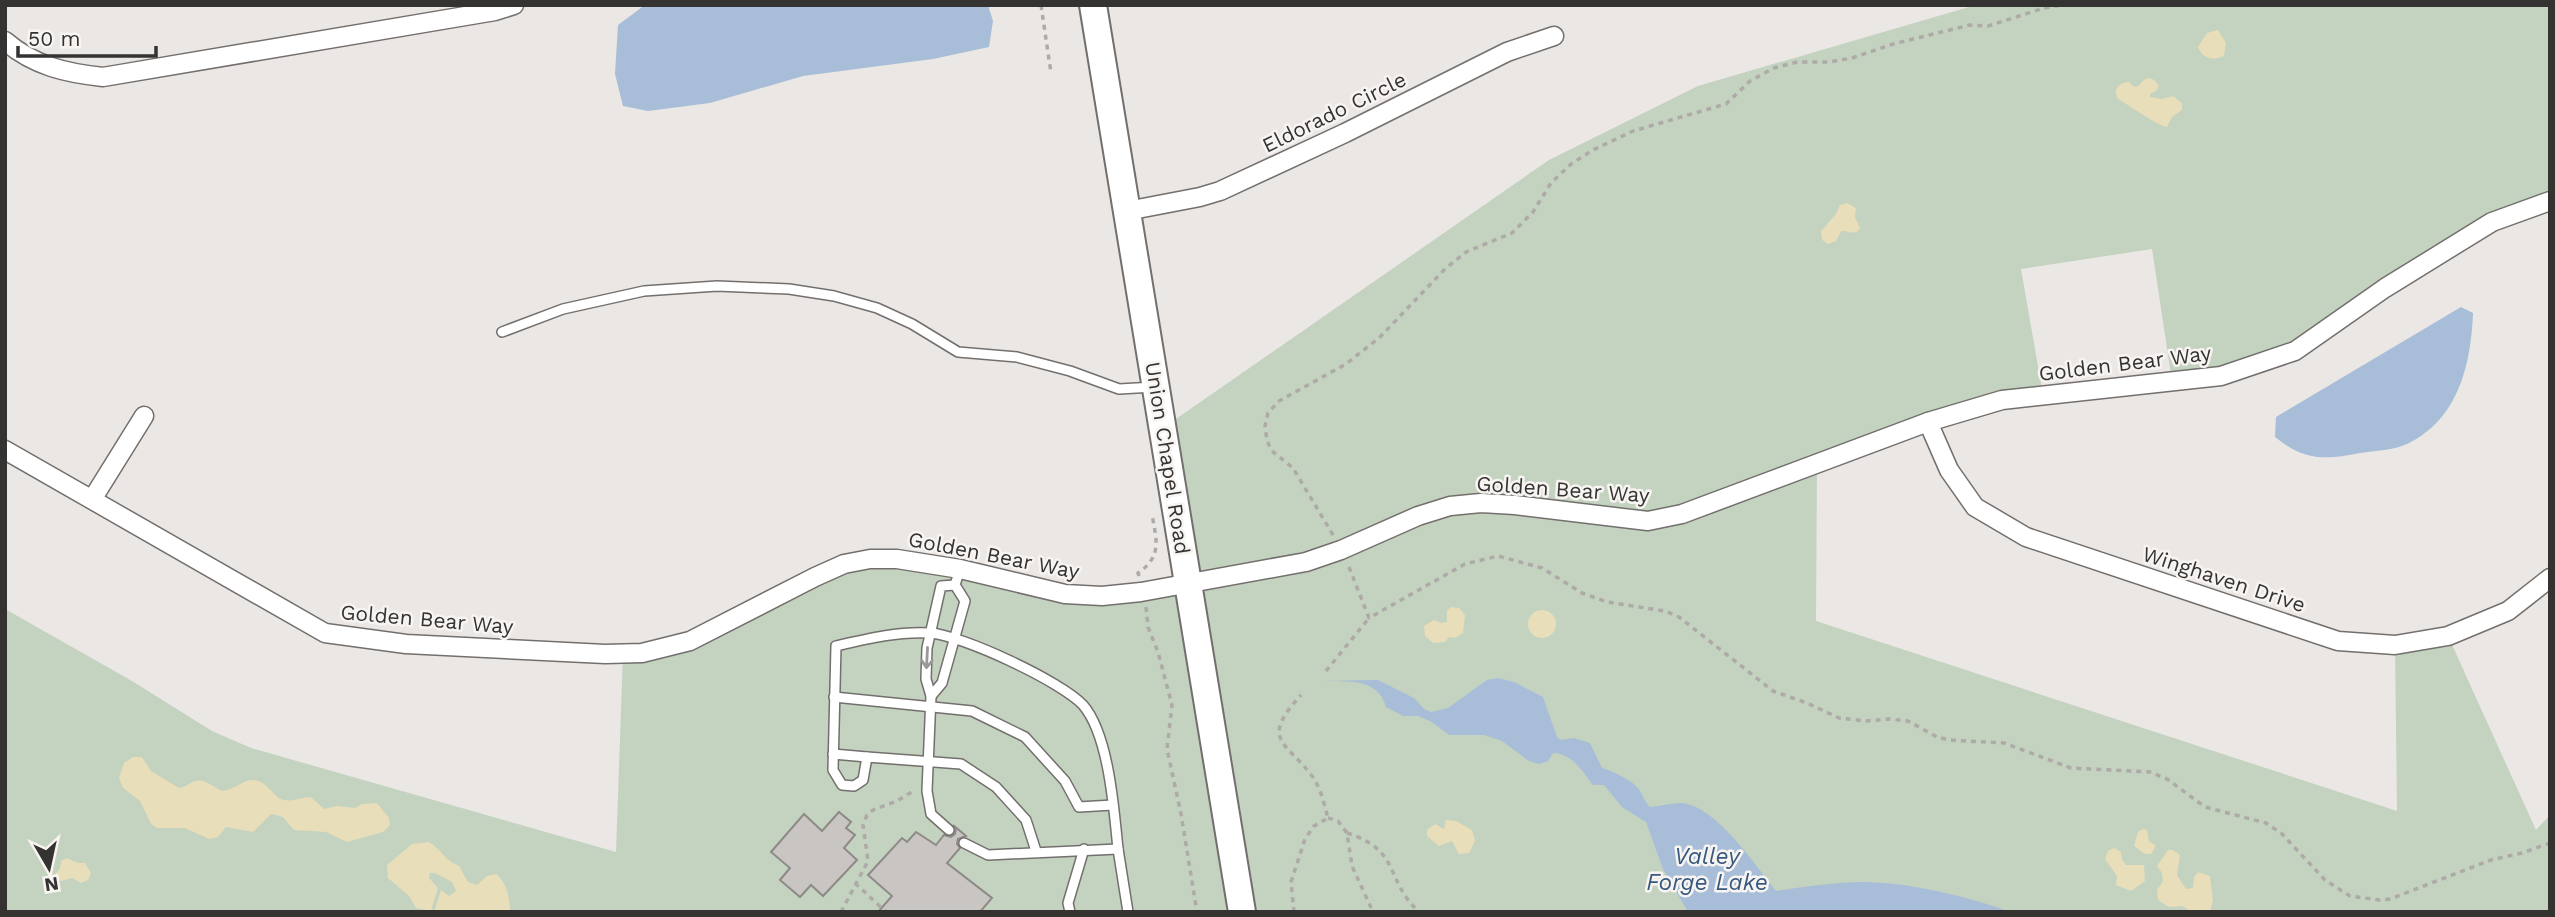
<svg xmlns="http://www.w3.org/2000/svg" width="2555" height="917" font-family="'Work Sans',sans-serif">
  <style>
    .green { fill: #c4d2c0 }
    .sand { fill: #e8deb9 }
    .water { fill: #a8bdd8 }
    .building { fill: #c9c5c2; stroke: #8d8a87; stroke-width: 2 }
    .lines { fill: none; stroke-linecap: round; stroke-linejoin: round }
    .service-casing { stroke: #736f6d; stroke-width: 12 }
    .minor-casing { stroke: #736f6d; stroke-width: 21 }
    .secondary-casing { stroke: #736f6d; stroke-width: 30 }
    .path { stroke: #adaaa8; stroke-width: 3.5; stroke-dasharray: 5 5; stroke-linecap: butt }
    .service { stroke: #fff; stroke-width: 9 }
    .minor { stroke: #fff; stroke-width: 18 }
    .secondary { stroke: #fff; stroke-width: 26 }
    .oneway { stroke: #9a9998 }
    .labels { text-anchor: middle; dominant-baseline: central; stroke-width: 5; stroke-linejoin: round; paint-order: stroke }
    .street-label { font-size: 21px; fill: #343332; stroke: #f8f4f1 }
    .water-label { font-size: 23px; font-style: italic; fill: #38597f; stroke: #f8f4f1 }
  </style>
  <rect width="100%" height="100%" fill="#ebe7e4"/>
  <polygon class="green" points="1976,5 2550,5 2550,201 2492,222 2295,351 2172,381 2152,249 2021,269 2043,395 1817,462 1816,621 2397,811 2395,645 2448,636 2536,830 2550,815 2550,912 5,912 5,609 132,681 212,731 251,748 616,852 623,654 642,653 870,559 1065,594 1188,584 1163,428 1549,160 1698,86"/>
  <g class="sand">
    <path d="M2218 30 2226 43 2224 56C2213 61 2203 59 2198 47L2207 33Z"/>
    <path d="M2150 78 2154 80 2159 86 2156 91 2150 94V97L2161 99 2173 96 2182 103V110L2172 117 2167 127C2158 126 2129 105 2118 99 2112 89 2120 82 2129 82L2134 87 2138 86 2145 79Z"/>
    <path d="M1847 203 1856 208 1855 217 1860 228C1855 237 1849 230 1841 231L1836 241 1828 244 1822 240 1821 231 1836 214 1840 205Z"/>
    <polygon points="1451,607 1459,608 1465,615 1463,633 1455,638 1449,637 1445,642 1433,643 1425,636 1424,626 1434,620 1441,623 1447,622 1447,611"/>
    <circle cx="1542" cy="624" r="14"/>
    <path d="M133 757H142L151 771 179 788C186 787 189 783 195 781 205 778 214 788 222 791 233 790 245 779 253 780 268 781 273 798 284 800 293 802 303 797 311 797L324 809 337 806 355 808 362 804 377 803 389 818 390 825 383 832 347 842 326 832 294 830 283 817 271 814 253 832 226 827 218 837 209 839 185 828H157L151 824 140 801 123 788 119 778 124 763Z"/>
    <polygon points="1446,820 1456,821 1472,830 1475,841 1469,853 1459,854 1452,841 1439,846 1427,836 1427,830 1435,824 1444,829"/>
    <polygon points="2143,829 2147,830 2149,841 2156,846 2151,854 2145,854 2134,846 2138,832"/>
    <path d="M429 842C441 849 445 861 459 866L468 882 477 885 487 876 496 874C507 882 510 899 510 912H434L441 890 449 896 456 891 452 882 435 873H430L429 878 438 888 431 911 416 908 409 896 388 878 387 865 412 844Z"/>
    <polygon points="2114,848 2121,852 2122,860 2126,865 2144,865 2145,881 2131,891 2116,885 2117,876 2105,859 2108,851"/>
    <polygon points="2168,850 2173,850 2180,855 2177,875 2186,889 2193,888 2194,877 2198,872 2210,876 2213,900 2210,912 2192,912 2182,906 2169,907 2158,900 2157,890 2163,881 2162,873 2157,866"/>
    <polygon points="67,858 78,863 85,863 91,873 88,880 81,883 72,878 61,881 56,880 55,874 60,869 61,861"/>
  </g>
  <g class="water">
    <polygon points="645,5 988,5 993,21 989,47 933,59 803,76 710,103 648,111 623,106 615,74 618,25"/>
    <path d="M2461 307 2473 313C2471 365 2458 420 2407 444 2394 450 2375 451 2360 453 2324 460 2305 461 2275 437L2276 417Z"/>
    <path d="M1498 678 1514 682 1543 697 1557 737 1561 740 1574 738 1590 743 1602 768C1610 770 1631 780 1637 787 1642 793 1644 801 1650 807 1660 806 1672 803 1682 803 1716 806 1756 866 1776 891 1803 887 1830 883 1857 882 1905 881 1966 896 2011 912H1688L1663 869 1646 822 1622 807 1604 785H1593C1582 771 1573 754 1553 753L1548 761 1539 764 1529 761 1502 741 1484 735H1449L1432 722 1418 716H1403L1386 707C1378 677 1347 682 1322 681L1378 680 1414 698 1424 709 1431 712 1448 708 1487 680Z"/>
  </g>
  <g class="building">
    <polygon points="839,812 851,822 846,828 855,835 844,848 857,860 823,896 811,885 800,897 780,880 790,868 771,852 804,814 822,831"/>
    <polygon points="953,825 966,836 958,839 957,844 960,848 947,863 992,898 980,912 878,912 892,896 868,875 902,838 907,842 916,832 936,845 944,835 951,837 955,834 956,828"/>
  </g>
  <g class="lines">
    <g class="service-casing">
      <g id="service">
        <polyline points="502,332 563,309 644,291 717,286 789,289 834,296 877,308 912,324 958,352 1017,357 1070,371 1119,389 1154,387"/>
        <polyline points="931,696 942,683 965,601 955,585 960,569"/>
        <polyline points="834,697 972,711 1025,737 1065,781 1079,807 1113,805"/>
        <polyline points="833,754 867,757"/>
        <polyline points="949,830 931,814 927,791 931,696 926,679 927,648 941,586 955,585"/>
        <polyline points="964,843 988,855 1118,849 1128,912"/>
        <path d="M1036 851 1026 820 996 787 961 764 867 757 863 780 854 786 842 785 833 770 836 646C866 639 899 631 930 633 962 635 1062 682 1083 705 1109 735 1114 810 1118 849"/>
        <polyline points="1070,912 1068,903 1084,849"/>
      </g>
    </g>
    <g class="minor-casing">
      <g id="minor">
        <path d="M5 41C34 66 66 73 103 77L495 11 514 5"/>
        <polyline points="1127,211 1200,197 1220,191 1345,133 1507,52 1554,36"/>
        <polyline points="1928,422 1949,470 1975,507 2026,537 2338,641 2395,645 2448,636 2508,611 2550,578"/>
        <polyline points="5,450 325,633 406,644 605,654 642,653 690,641 815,577 844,564 870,559 897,559 960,569 1065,594 1102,596 1141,592 1306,562 1341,550 1418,516 1450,506 1481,503 1515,505 1648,521 1682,514 1928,422 2002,400 2221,376 2295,351 2385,288 2492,222 2550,201"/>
        <polyline points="93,498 144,416"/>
      </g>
    </g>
    <g class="secondary-casing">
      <polyline id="secondary" points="1093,5 1242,912"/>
    </g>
    <g class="path">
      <polyline points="1041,5 1051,73"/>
      <polyline points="1333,535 1293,468 1272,451 1267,441 1265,426 1268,413 1279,401 1346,364 1380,337 1445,269 1466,252 1512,233 1533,212 1551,183 1571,164 1593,150 1633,131 1726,104 1750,81 1774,68 1797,62 1829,62 1852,58 1893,44 1970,25 1988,26 2044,8 2063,5"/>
      <polyline points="1349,567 1369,618 1465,564 1498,556 1542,568 1582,593 1607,602 1665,611 1679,617 1773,691 1807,703 1839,718 1866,721 1890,719 1908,721 1937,737 1949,740 2004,743 2071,768 2150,772 2167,779 2205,807 2266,823 2282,834 2325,880 2350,896 2379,900 2390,899 2491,860 2522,853 2550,843"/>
      <path d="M1139 576 1138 573C1163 556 1156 539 1152 514"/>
      <polyline points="1146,607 1148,627 1158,652 1172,705 1167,749 1181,814 1197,912"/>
      <polyline points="1326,671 1369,618"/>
      <polyline points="1328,818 1338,821 1347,833 1352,866 1373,912"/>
      <path d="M1347 833C1402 851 1384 879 1419 912"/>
      <polyline points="855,883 886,912"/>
      <polyline points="841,912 868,861 863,825 867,815 873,810 897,801 915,790"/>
      <path d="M1294 912 1291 882 1305 839 1314 826 1328 818C1324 804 1321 788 1312 776 1286 741 1259 741 1301 695"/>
    </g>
    <use href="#service" class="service"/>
    <use href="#minor" class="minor"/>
    <use href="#secondary" class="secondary"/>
  </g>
  <defs><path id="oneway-shaft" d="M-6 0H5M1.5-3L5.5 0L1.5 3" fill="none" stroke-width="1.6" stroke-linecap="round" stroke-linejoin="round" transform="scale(1.75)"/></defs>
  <use class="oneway" href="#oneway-shaft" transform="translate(927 658) rotate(93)"/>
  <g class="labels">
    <g class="street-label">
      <text transform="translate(1334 112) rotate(-26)">Eldorado Circle</text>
      <text transform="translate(2125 363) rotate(-7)">Golden Bear Way</text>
      <text transform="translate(1168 458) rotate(81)">Union Chapel Road</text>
      <text transform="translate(1563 489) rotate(4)">Golden Bear Way</text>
      <text transform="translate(994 555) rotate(11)">Golden Bear Way</text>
      <text transform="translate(2224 579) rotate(18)">Winghaven Drive</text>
      <text transform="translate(427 619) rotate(5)">Golden Bear Way</text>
    </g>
    <g class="water-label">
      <text x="1707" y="856">Valley<tspan x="1707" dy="26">Forge Lake</tspan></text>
    </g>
  </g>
  <rect width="2555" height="917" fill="none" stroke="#343332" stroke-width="14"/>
  <g transform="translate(49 868) rotate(171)" stroke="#f8f4f1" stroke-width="5" paint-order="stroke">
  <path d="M0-5L12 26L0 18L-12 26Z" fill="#343332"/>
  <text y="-10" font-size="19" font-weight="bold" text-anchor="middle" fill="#343332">N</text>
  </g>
  <path d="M18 46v10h138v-10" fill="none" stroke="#343332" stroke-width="3.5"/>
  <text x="28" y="46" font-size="21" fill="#343332" stroke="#f8f4f1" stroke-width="5" paint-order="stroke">50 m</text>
</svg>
